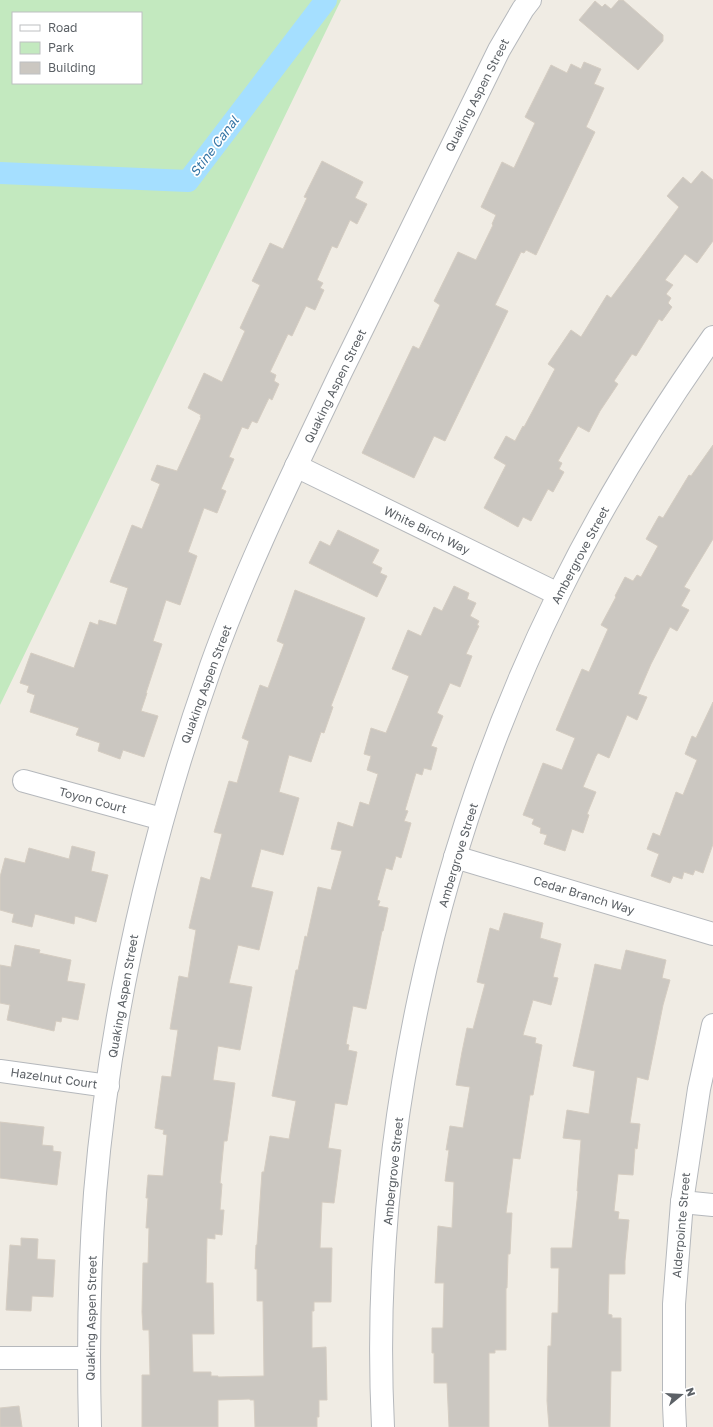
<svg xmlns="http://www.w3.org/2000/svg" width="713" height="1427" font-family="'Golos Text',sans-serif">
  <style>
    .green { fill: #c3e9bf; fill-rule: evenodd }
    .lines { fill: none; stroke-linecap: round; stroke-linejoin: round }
    .canal { stroke: #a5dfff; stroke-width: 22 }
    .building { fill: #cbc7c1; stroke: #d5cdc2 }
    .street-casing { stroke: #b5b8bc; stroke-width: 24 }
    .street { stroke: #fff; stroke-width: 22 }
    .labels { text-anchor: middle; dominant-baseline: central; stroke-width: 3.5; stroke-linejoin: round; paint-order: stroke }
    .street-label { font-size: 12px; fill: #5c6166; stroke: #fff }
    .water-label { font-size: 13px; font-style: italic; fill: #3676a6; stroke: #fff }
  </style>
  <rect width="100%" height="100%" fill="#f0ece4"/>
  <path class="green" d="M0 0H341L0 705ZM13 13H141V83H13Z"/>
  <g class="lines">
    <polyline class="canal" points="0,173 188,181 326,0"/>
  </g>
  <g class="building">
    <polygon points="619,0 623,0 663,35 663,41 638,70 579,20 595,1 602,7 605,4 611,9"/>
    <polygon points="584,62 601,69 594,84 604,88 586,127 595,132 536,255 526,250 524,253 521,252 495,305 508,311 445,441 434,436 414,478 362,453 413,346 419,349 440,305 434,301 458,252 476,260 493,225 492,224 496,215 481,207 502,162 514,168 535,123 525,117 551,65 567,73 571,64 581,69"/>
    <polygon points="322,161 363,182 355,198 367,204 357,224 350,220 337,248 332,246 317,280 323,283 320,288 324,290 315,310 306,306 292,336 288,334 270,372 276,375 274,381 279,384 272,400 269,398 257,423 252,421 248,429 242,427 229,457 234,459 221,489 226,491 217,513 204,508 188,552 197,556 180,605 166,600 153,641 162,644 146,693 147,693 141,711 158,716 144,757 123,750 120,759 98,751 100,743 76,735 79,728 30,712 35,695 27,692 29,686 20,683 31,653 74,668 90,622 98,625 99,620 116,625 128,588 110,582 132,525 142,529 160,484 151,480 157,465 177,471 201,418 200,417 201,415 188,408 204,373 222,382 245,331 240,328 260,285 252,281 270,243 283,249 307,198 304,197"/>
    <polygon points="702,171 713,180 713,241 697,263 685,254 665,280 673,285 666,294 671,298 668,303 672,307 662,321 659,319 636,356 632,354 614,381 618,384 600,411 589,432 578,426 558,461 562,463 559,469 564,472 553,492 548,489 531,521 523,517 518,527 484,508 506,465 494,458 506,436 515,441 523,426 524,427 555,369 548,364 571,330 581,337 607,295 611,298 679,207 667,196 683,177 691,184"/>
    <polygon points="713,445 713,539 684,587 690,590 681,606 689,610 677,631 670,627 651,664 638,694 647,697 637,720 627,715 609,758 598,753 596,756 583,787 596,792 587,814 589,815 583,833 572,829 565,851 544,844 547,835 540,833 541,828 532,824 534,819 523,815 543,763 562,770 575,738 556,730 572,692 582,669 589,672 608,629 601,625 616,597 615,596 625,577 633,581 637,575 641,577 658,546 646,539 659,516 663,518 689,475 691,476"/>
    <polygon points="338,530 379,550 372,563 382,568 380,573 387,576 377,597 309,563 320,541 330,546"/>
    <polygon points="454,586 469,593 467,599 476,603 470,616 479,621 477,625 479,626 466,654 472,656 460,687 450,683 437,713 443,716 431,746 437,748 431,770 424,768 422,775 416,773 405,810 408,811 404,821 411,823 401,858 396,856 392,870 386,868 377,900 380,901 378,906 388,908 383,931 382,931 366,1009 353,1006 346,1044 349,1045 348,1050 357,1052 347,1105 335,1103 328,1148 341,1150 334,1203 322,1202 320,1248 332,1248 331,1302 314,1302 314,1311 312,1311 312,1348 326,1347 327,1400 319,1400 319,1417 317,1417 317,1427 255,1427 254,1400 250,1400 250,1399 218,1400 218,1427 142,1427 142,1375 150,1375 149,1330 143,1330 142,1312 143,1263 148,1263 149,1228 146,1228 148,1198 146,1198 148,1175 163,1176 167,1135 163,1134 164,1130 155,1128 162,1076 171,1077 178,1030 170,1029 179,976 188,978 196,930 189,928 201,877 210,880 222,834 214,832 229,781 237,783 249,741 242,738 260,685 268,688 284,644 277,641 287,613 295,590 365,618 331,706 333,707 324,733 321,732 311,762 289,755 279,792 299,798 283,855 261,849 251,887 273,892 259,950 238,945 229,983 252,987 240,1050 218,1046 213,1080 235,1083 227,1141 224,1141 220,1183 222,1184 220,1210 224,1210 222,1235 215,1234 215,1239 207,1238 206,1283 213,1283 214,1334 192,1334 193,1372 211,1372 211,1376 218,1376 218,1377 264,1376 263,1301 257,1301 257,1269 255,1269 256,1245 257,1245 262,1172 264,1172 270,1136 289,1139 296,1101 272,1096 296,970 298,970 305,936 307,937 318,887 331,890 342,851 331,849 338,822 353,827 360,802 369,805 378,774 367,770 371,756 364,754 371,728 386,733 409,676 392,669 408,630 421,636 434,607 442,611"/>
    <polygon points="713,702 713,844 703,873 695,870 693,875 684,872 682,879 673,876 670,883 651,876 659,854 647,849 653,833 660,836 676,792 683,795 697,760 685,754 692,736 696,738"/>
    <polygon points="72,846 95,852 91,871 108,875 96,922 75,916 74,924 35,914 32,927 12,922 14,914 0,910 0,877 5,858 25,863 29,848 69,859"/>
    <polygon points="504,913 543,923 540,938 561,944 553,977 558,978 551,1005 533,1000 523,1035 536,1038 535,1043 542,1045 533,1095 530,1095 520,1159 513,1158 506,1213 512,1213 510,1254 508,1254 507,1288 506,1288 506,1350 495,1350 495,1353 489,1353 489,1427 449,1427 447,1383 434,1383 434,1353 432,1353 432,1328 443,1328 444,1283 435,1283 438,1226 452,1228 454,1182 445,1181 449,1150 446,1150 450,1126 463,1128 470,1087 456,1085 462,1052 467,1028 473,1029 485,984 477,982 490,928 499,931"/>
    <polygon points="15,945 40,950 39,953 71,960 67,981 85,984 78,1020 62,1017 61,1022 56,1021 54,1031 7,1020 10,1005 0,1003 0,965 11,967"/>
    <polygon points="626,950 666,960 662,978 670,980 663,1005 648,1080 637,1077 630,1123 640,1124 637,1149 635,1148 633,1175 618,1174 614,1211 619,1212 618,1219 629,1220 625,1261 625,1274 609,1274 608,1314 612,1315 612,1318 621,1318 621,1371 611,1371 610,1427 549,1427 547,1401 548,1346 551,1346 552,1313 558,1313 559,1268 551,1268 551,1248 572,1248 578,1191 577,1191 581,1140 563,1138 567,1110 589,1114 595,1071 573,1066 595,964 621,970"/>
    <polygon points="0,1122 44,1127 42,1145 53,1146 53,1151 61,1152 57,1185 0,1178"/>
    <polygon points="21,1238 38,1239 37,1259 55,1260 53,1297 32,1296 31,1311 6,1310 10,1245 21,1246"/>
    <polygon points="19,1406 22,1427 0,1427 0,1408"/>
  </g>
  <g class="lines">
    <g class="street-casing">
      <g id="street">
        <polyline points="296,466 558,594"/>
        <polyline points="24,781 162,819"/>
        <polyline points="455,857 713,934"/>
        <polyline points="0,1071 108,1086"/>
        <polyline points="682,1202 713,1205"/>
        <polyline points="0,1358 89,1358"/>
        <path d="M90 1427C88 1349 89 1271 95 1193 110 1013 151 836 211 666 247 565 295 469 341 372 394 265 446 158 499 50L523 9 530 0"/>
        <path d="M383 1427C369 1144 434 845 560 591 604 502 656 418 713 337"/>
        <polyline points="675,1427 674,1405 674,1304 682,1202 699,1089 713,1025"/>
      </g>
    </g>
    <use href="#street" class="street"/>
  </g>
  <g class="labels">
    <g class="street-label">
      <text transform="translate(477 95) rotate(-63)">Quaking Aspen Street</text>
      <text transform="translate(335 386) rotate(-64)">Quaking Aspen Street</text>
      <text transform="translate(427 530) rotate(26)">White Birch Way</text>
      <text transform="translate(580 555) rotate(-62)">Ambergrove Street</text>
      <text transform="translate(206 684) rotate(-70)">Quaking Aspen Street</text>
      <text transform="translate(93 800) rotate(15)">Toyon Court</text>
      <text transform="translate(458 855) rotate(-73)">Ambergrove Street</text>
      <text transform="translate(584 895) rotate(17)">Cedar Branch Way</text>
      <text transform="translate(123 996) rotate(-80)">Quaking Aspen Street</text>
      <text transform="translate(54 1078) rotate(8)">Hazelnut Court</text>
      <text transform="translate(393 1171) rotate(-84)">Ambergrove Street</text>
      <text transform="translate(681 1225) rotate(-85)">Alderpointe Street</text>
      <text transform="translate(91 1318) rotate(-89)">Quaking Aspen Street</text>
    </g>
    <g class="water-label">
      <text transform="translate(214 146) rotate(-53)">Stine Canal</text>
    </g>
  </g>
  <rect x="12" y="12" width="130" height="72" fill="#ffffff" stroke="#bec0c2"/>
  <rect x="20" y="25" width="20" height="6" fill="#ffffff" stroke="#bec0c2"/>
  <text x="48" y="32" font-size="12" fill="#5c6166">Road</text>
  <rect x="20" y="42" width="20" height="12" fill="#c3e9bf" stroke="#bec0c2"/>
  <text x="48" y="52" font-size="12" fill="#5c6166">Park</text>
  <rect x="20" y="62" width="20" height="12" fill="#cbc7c1" stroke="#bec0c2"/>
  <text x="48" y="72" font-size="12" fill="#5c6166">Building</text>
  <g transform="translate(681 1395) rotate(72)" stroke="#ffffff" stroke-width="3" paint-order="stroke">
  <path d="M0-3L7 15L0 10L-7 15Z" fill="#5c6166"/>
  <text y="-6" font-size="11" font-weight="bold" text-anchor="middle" fill="#5c6166">N</text>
  </g>
</svg>
